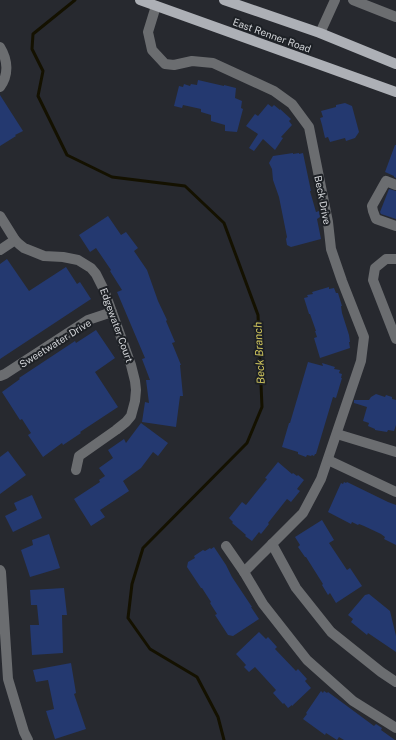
<svg xmlns="http://www.w3.org/2000/svg" width="396" height="740" font-family="'Public Sans',sans-serif">
  <style>
    .lines { fill: none; stroke-linecap: round; stroke-linejoin: round }
    .stream { stroke: #141100; stroke-width: 3 }
    .building { fill: #243970 }
    .minor { stroke: #6b6d70; stroke-width: 10 }
    .major { stroke: #adb0b6; stroke-width: 10 }
    .labels { text-anchor: middle; dominant-baseline: central; stroke-width: 4; stroke-linejoin: round; paint-order: stroke }
    .street-label { font-size: 10px; fill: #d1d3d7; stroke: #1d2025 }
    .water-label { font-size: 11px; font-style: italic; fill: #d3c85e; stroke: #1d2025 }
  </style>
  <rect width="100%" height="100%" fill="#27292f"/>
  <g class="lines">
    <polyline class="stream" points="75,0 33,34 32,49 43,71 38,96 67,155 112,177 185,186 224,223 258,315 262,407 247,443 143,548 132,584 128,618 150,649 197,677 218,717 224,740"/>
  </g>
  <g class="building">
    <polygon points="198,80 224,86 224,85 236,88 235,98 242,101 241,108 243,109 237,132 225,131 225,125 211,121 211,115 201,112 201,109 183,105 182,108 174,106 179,86 183,87 184,84 190,86 191,84 197,85"/>
    <polygon points="0,95 23,131 15,135 16,136 0,146"/>
    <polygon points="345,103 352,106 359,132 355,138 346,141 345,138 330,142 328,137 325,138 322,125 320,118 323,117 321,111 336,107 336,105"/>
    <polygon points="268,104 272,107 274,105 280,110 280,109 291,119 289,121 292,125 281,137 283,138 275,150 263,139 254,151 249,148 258,134 246,126 255,114 258,116"/>
    <polygon points="395,145 396,145 396,178 394,177 394,176 385,172"/>
    <polygon points="293,153 293,154 299,153 299,154 303,153 311,191 310,191 316,212 319,211 320,217 317,219 321,239 291,247 287,245 286,239 287,237 279,197 273,180 272,169 269,163 273,156"/>
    <polygon points="389,189 396,191 396,219 381,214 380,212"/>
    <polygon points="108,216 121,235 126,232 138,248 134,251 147,270 158,301 167,320 166,321 175,342 172,343 181,365 180,365 183,396 180,396 176,427 142,422 145,402 149,403 146,380 150,380 142,359 145,358 117,292 122,290 110,271 111,270 96,248 90,252 79,235"/>
    <polygon points="7,259 29,291 66,267 77,284 80,282 91,299 0,359 0,264"/>
    <polygon points="329,287 329,289 334,288 336,293 338,293 342,306 341,306 342,313 349,335 350,342 349,342 350,348 320,358 314,338 317,337 315,331 316,331 310,314 309,314 304,298 308,297 307,295 313,294 312,292"/>
    <polygon points="96,330 115,358 95,372 118,407 80,432 81,433 63,445 62,443 43,457 28,435 31,433 22,419 20,420 2,392 20,379 19,378 75,341 76,343"/>
    <polygon points="308,362 323,366 322,363 335,367 334,369 340,370 339,373 342,374 341,378 342,378 336,398 333,397 316,454 315,454 314,456 312,455 311,456 307,455 306,457 298,454 298,452 282,447 289,423 290,423"/>
    <polygon points="376,394 385,397 386,395 392,397 392,399 396,400 396,425 394,431 388,430 387,432 375,430 375,429 368,426 369,423 363,421 367,407 354,403 354,400 369,400 371,397"/>
    <polygon points="141,423 168,443 158,456 153,452 141,468 123,481 129,491 100,510 105,517 91,526 74,499 100,482 99,480 105,476 99,468 113,458 108,450 124,439 126,443"/>
    <polygon points="8,451 26,475 0,494 0,457"/>
    <polygon points="278,462 292,474 293,473 297,476 298,475 304,480 297,489 300,491 291,502 287,499 268,523 269,524 261,534 259,532 252,541 245,536 246,535 232,523 233,522 229,518 242,502 246,505 267,479 265,478"/>
    <polygon points="344,482 346,483 347,482 388,502 396,505 396,545 384,539 385,537 381,534 364,526 359,524 358,525 352,522 351,524 328,512 341,483 343,484"/>
    <polygon points="32,495 42,518 13,532 5,516 17,510 14,503"/>
    <polygon points="322,520 334,540 329,543 347,570 350,568 362,586 336,603 330,593 328,595 322,585 323,584 306,557 305,557 298,547 300,545 295,537"/>
    <polygon points="49,534 60,568 30,577 21,550 33,545 32,540"/>
    <polygon points="214,547 226,565 232,577 252,607 251,607 259,619 233,636 228,635 215,615 217,614 210,603 211,602 202,588 201,588 187,567 188,562 195,558 194,556 203,550 205,551 210,548 211,549"/>
    <polygon points="64,588 67,615 62,615 63,653 32,655 30,625 39,625 37,605 31,605 30,590"/>
    <polygon points="369,594 390,611 396,636 396,652 368,633 367,635 351,622 353,619 348,615 365,595"/>
    <polygon points="259,632 266,639 268,637 277,647 275,649 296,671 298,669 307,679 305,681 311,688 292,706 292,705 288,708 284,703 283,704 273,693 276,690 255,667 249,672 244,667 246,665 236,654"/>
    <polygon points="71,663 76,693 74,694 86,729 55,739 46,711 54,709 48,680 36,682 33,670"/>
    <polygon points="321,691 323,693 324,691 327,693 328,692 374,726 376,724 382,728 381,730 395,740 344,740 339,737 337,740 326,733 325,735 303,719 307,714 306,713"/>
  </g>
  <g class="lines">
    <g class="minor">
      <polyline points="353,0 396,17"/>
      <polyline points="156,6 148,32 152,50 165,64 174,65 192,61 213,63 274,91 292,104 309,127 328,222 331,249 342,281 364,337 361,361 321,479 303,513 244,572"/>
      <polyline points="320,33 335,0"/>
      <path d="M0 47C8 60 9 75 0 87"/>
      <polyline points="396,185 386,181 372,206 373,211 376,219 396,226"/>
      <polyline points="0,216 15,240 19,244 24,248 44,256 63,257 78,260 91,268 96,274 104,290 131,365 135,381 136,390 135,401 131,416 126,422 116,430 79,456 76,470"/>
      <polyline points="0,250 15,240"/>
      <polyline points="396,259 386,259 375,268 373,280 396,339"/>
      <polyline points="0,376 5,374 88,320 112,312"/>
      <polyline points="337,434 396,452"/>
      <polyline points="328,460 396,492"/>
      <polyline points="272,544 296,588 331,632 381,672 396,682"/>
      <polyline points="226,546 244,572 263,604 307,660 353,701 396,728"/>
      <polyline points="0,570 1,572 8,679 24,732 28,740"/>
    </g>
    <g class="major">
      <polyline points="140,0 396,92"/>
      <polyline points="224,0 320,33 396,64"/>
    </g>
  </g>
  <g class="labels">
    <g class="street-label">
      <text transform="translate(272 35) rotate(20)">East Renner Road</text>
      <text transform="translate(323 200) rotate(79)">Beck Drive</text>
      <text transform="translate(117 325) rotate(70)">Edgewater Court</text>
      <text transform="translate(55 343) rotate(-32)">Sweetwater Drive</text>
    </g>
    <g class="water-label">
      <text transform="translate(259 353) rotate(-93)">Beck Branch</text>
    </g>
  </g>
</svg>
